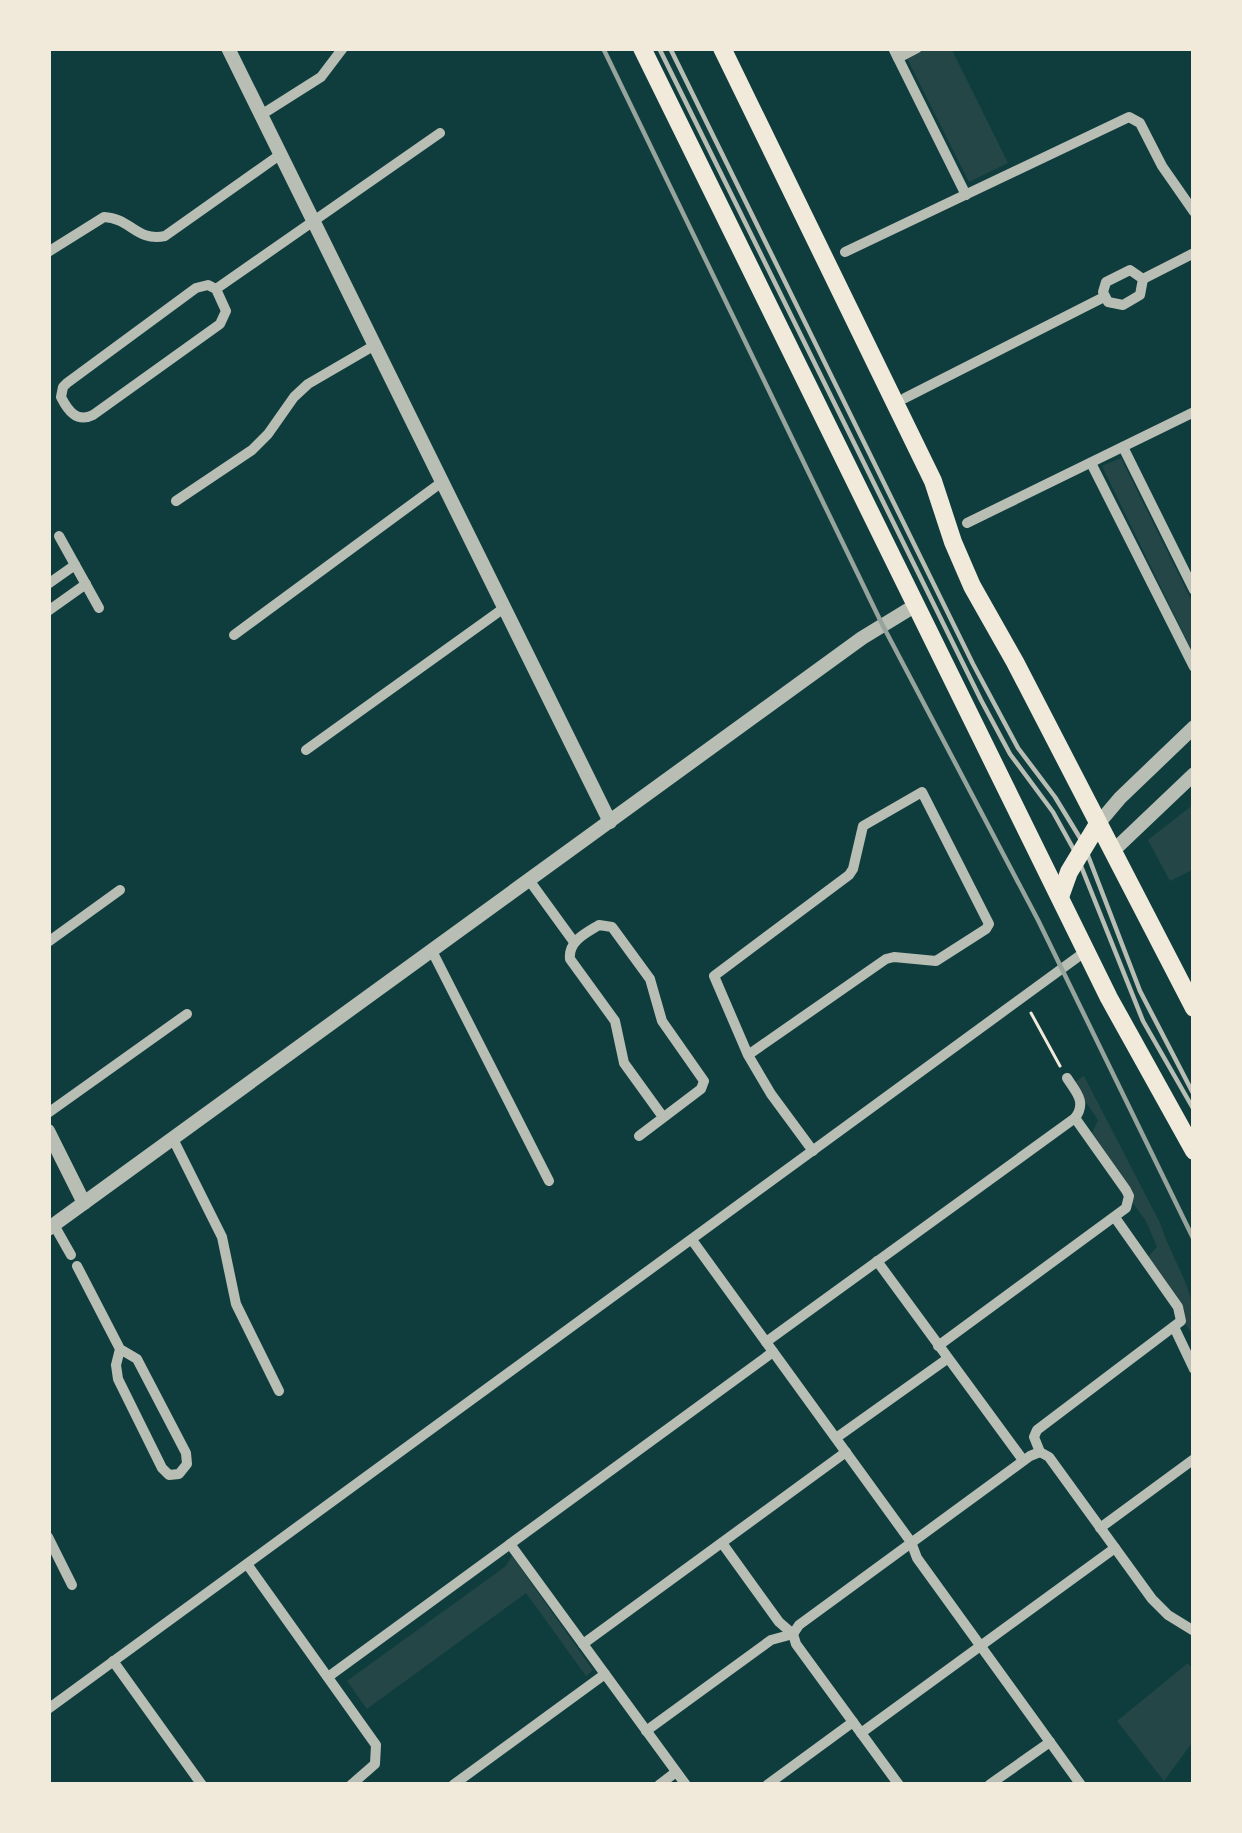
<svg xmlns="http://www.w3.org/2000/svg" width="1242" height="1833" font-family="'IBM Plex Serif',serif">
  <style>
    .green { fill: #244646 }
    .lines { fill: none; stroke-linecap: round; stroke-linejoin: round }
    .path { stroke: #f1e9da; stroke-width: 3 }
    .service { stroke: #b8beb3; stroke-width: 4.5 }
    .minor { stroke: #b8beb3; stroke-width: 10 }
    .tertiary { stroke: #b8beb3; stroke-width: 14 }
    .trunk { stroke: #f1e9da; stroke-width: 18 }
    .rail { stroke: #97a49c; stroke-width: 4.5 }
  </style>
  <rect width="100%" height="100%" fill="#0f3d3e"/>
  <g class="green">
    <polygon points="902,48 951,48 1008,163 969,182"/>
    <polygon points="1121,458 1194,606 1194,655 1102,466"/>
    <polygon points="1194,804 1194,869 1170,881 1148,840"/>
    <path d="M1084 1076 1160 1223C1173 1264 1199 1292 1193 1335L1148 1271 1145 1260 1157 1247 1146 1221 1088 1142 1098 1120 1073 1083Z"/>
    <polygon points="512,1556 593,1670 586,1676 526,1593 367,1709 347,1681 506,1566"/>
    <polygon points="1188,1663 1194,1672 1194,1740 1164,1781 1117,1721"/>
  </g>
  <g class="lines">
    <polyline class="path" points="1031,1013 1060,1066"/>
    <g class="service">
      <polyline points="659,48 981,700 1010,754 1053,812 1074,850"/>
      <polyline points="670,48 973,664 1018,748 1055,797 1080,838"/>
      <polyline points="1087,853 1140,991 1194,1095"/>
      <polyline points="1081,866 1143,1021 1194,1110"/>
    </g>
    <g class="minor">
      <polyline points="893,48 966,195"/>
      <polyline points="898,58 917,48"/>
      <polyline points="261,115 321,77 343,48"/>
      <path d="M48 252 104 217C131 218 136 242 165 236L281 154"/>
      <polyline points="845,252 1129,117 1140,123 1162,166 1194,212"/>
      <polygon points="1130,270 1143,279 1140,295 1123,305 1108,302 1103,292 1106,282"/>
      <polyline points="1143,279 1194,253"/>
      <path d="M216 289 226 311 220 324 93 415C77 423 68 411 61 397L63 387 67 383 196 288 208 285 216 289 440 133"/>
      <polyline points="905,398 1104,297"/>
      <polyline points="1123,447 1194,590"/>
      <polyline points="1091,463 1194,667"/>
      <polyline points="176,501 252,450 268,434 294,397 308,384 375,345"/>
      <polyline points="967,523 1194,412"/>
      <polyline points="59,536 99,608"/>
      <polyline points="48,584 75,565"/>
      <polyline points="48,611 86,584"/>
      <polyline points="234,635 442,482"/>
      <polyline points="306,750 504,608"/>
      <polyline points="529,880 574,942"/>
      <polyline points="48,942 120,890"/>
      <polyline points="432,951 549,1181"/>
      <polyline points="748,1055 886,959 894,957 936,961 986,929 989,924 922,792 863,826 853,869 849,875 714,976 748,1055 771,1094 813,1151"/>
      <polyline points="48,1113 187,1014"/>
      <path d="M639 1136 701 1089 704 1081 662 1021 650 979 612 927 599 925C586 933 568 941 570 959L615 1021 624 1063 663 1117"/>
      <polyline points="173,1139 222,1237 236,1304 279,1391"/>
      <polyline points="54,1225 71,1255"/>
      <polyline points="692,1240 911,1542 917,1558 1081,1785"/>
      <polyline points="877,1261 1023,1460"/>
      <polyline points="77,1266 120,1349 137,1359 186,1453 187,1464 179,1474 169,1475 162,1468 118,1379 116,1365 120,1349"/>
      <polyline points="1174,1327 1194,1369"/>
      <polyline points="766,1342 1075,1118"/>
      <path d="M938 1346 1126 1208 1129 1196 1126 1190 1075 1118C1087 1102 1076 1092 1067 1078"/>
      <polyline points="836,1438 947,1359"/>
      <polyline points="1040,1452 1034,1437 1037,1430 1181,1321 1178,1307 1116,1219"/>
      <polyline points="1040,1452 1049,1457 1152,1599 1168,1615 1194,1631"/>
      <polyline points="1100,1528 1194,1459"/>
      <polyline points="48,1537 72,1585"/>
      <polyline points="722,1543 779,1622 793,1634 796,1644 899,1785"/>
      <polyline points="510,1544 686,1785"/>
      <polyline points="247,1564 376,1745 375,1764 351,1785"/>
      <polyline points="583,1644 846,1452"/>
      <polyline points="113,1661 202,1785"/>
      <polyline points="328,1677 773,1352"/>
      <polyline points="48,1709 1086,951"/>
      <polyline points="646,1731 771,1640 793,1634 799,1625 1030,1456 1040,1452"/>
      <polyline points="861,1733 1115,1548"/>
      <polyline points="453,1785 605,1674"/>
      <polyline points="659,1785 676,1772"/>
      <polyline points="767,1785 853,1722"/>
      <polyline points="989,1785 1050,1742"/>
    </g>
    <g class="tertiary">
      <polyline points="228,48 610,822"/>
      <polyline points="1098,824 1120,798 1194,727"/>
      <polyline points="1112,852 1194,774"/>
      <polyline points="48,1131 84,1203"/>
      <polyline points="48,1229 862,638 916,605"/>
    </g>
    <g class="trunk">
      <polyline points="642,48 1109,998 1194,1151"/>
      <polyline points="722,48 933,481 953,542 972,586 1015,662 1194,1008"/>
      <polyline points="1060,897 1069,872 1098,824"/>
    </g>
    <polyline class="rail" points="603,48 882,624 1038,920 1194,1240"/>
  </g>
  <rect width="1242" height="1833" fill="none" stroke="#f1e9da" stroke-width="102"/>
</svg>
